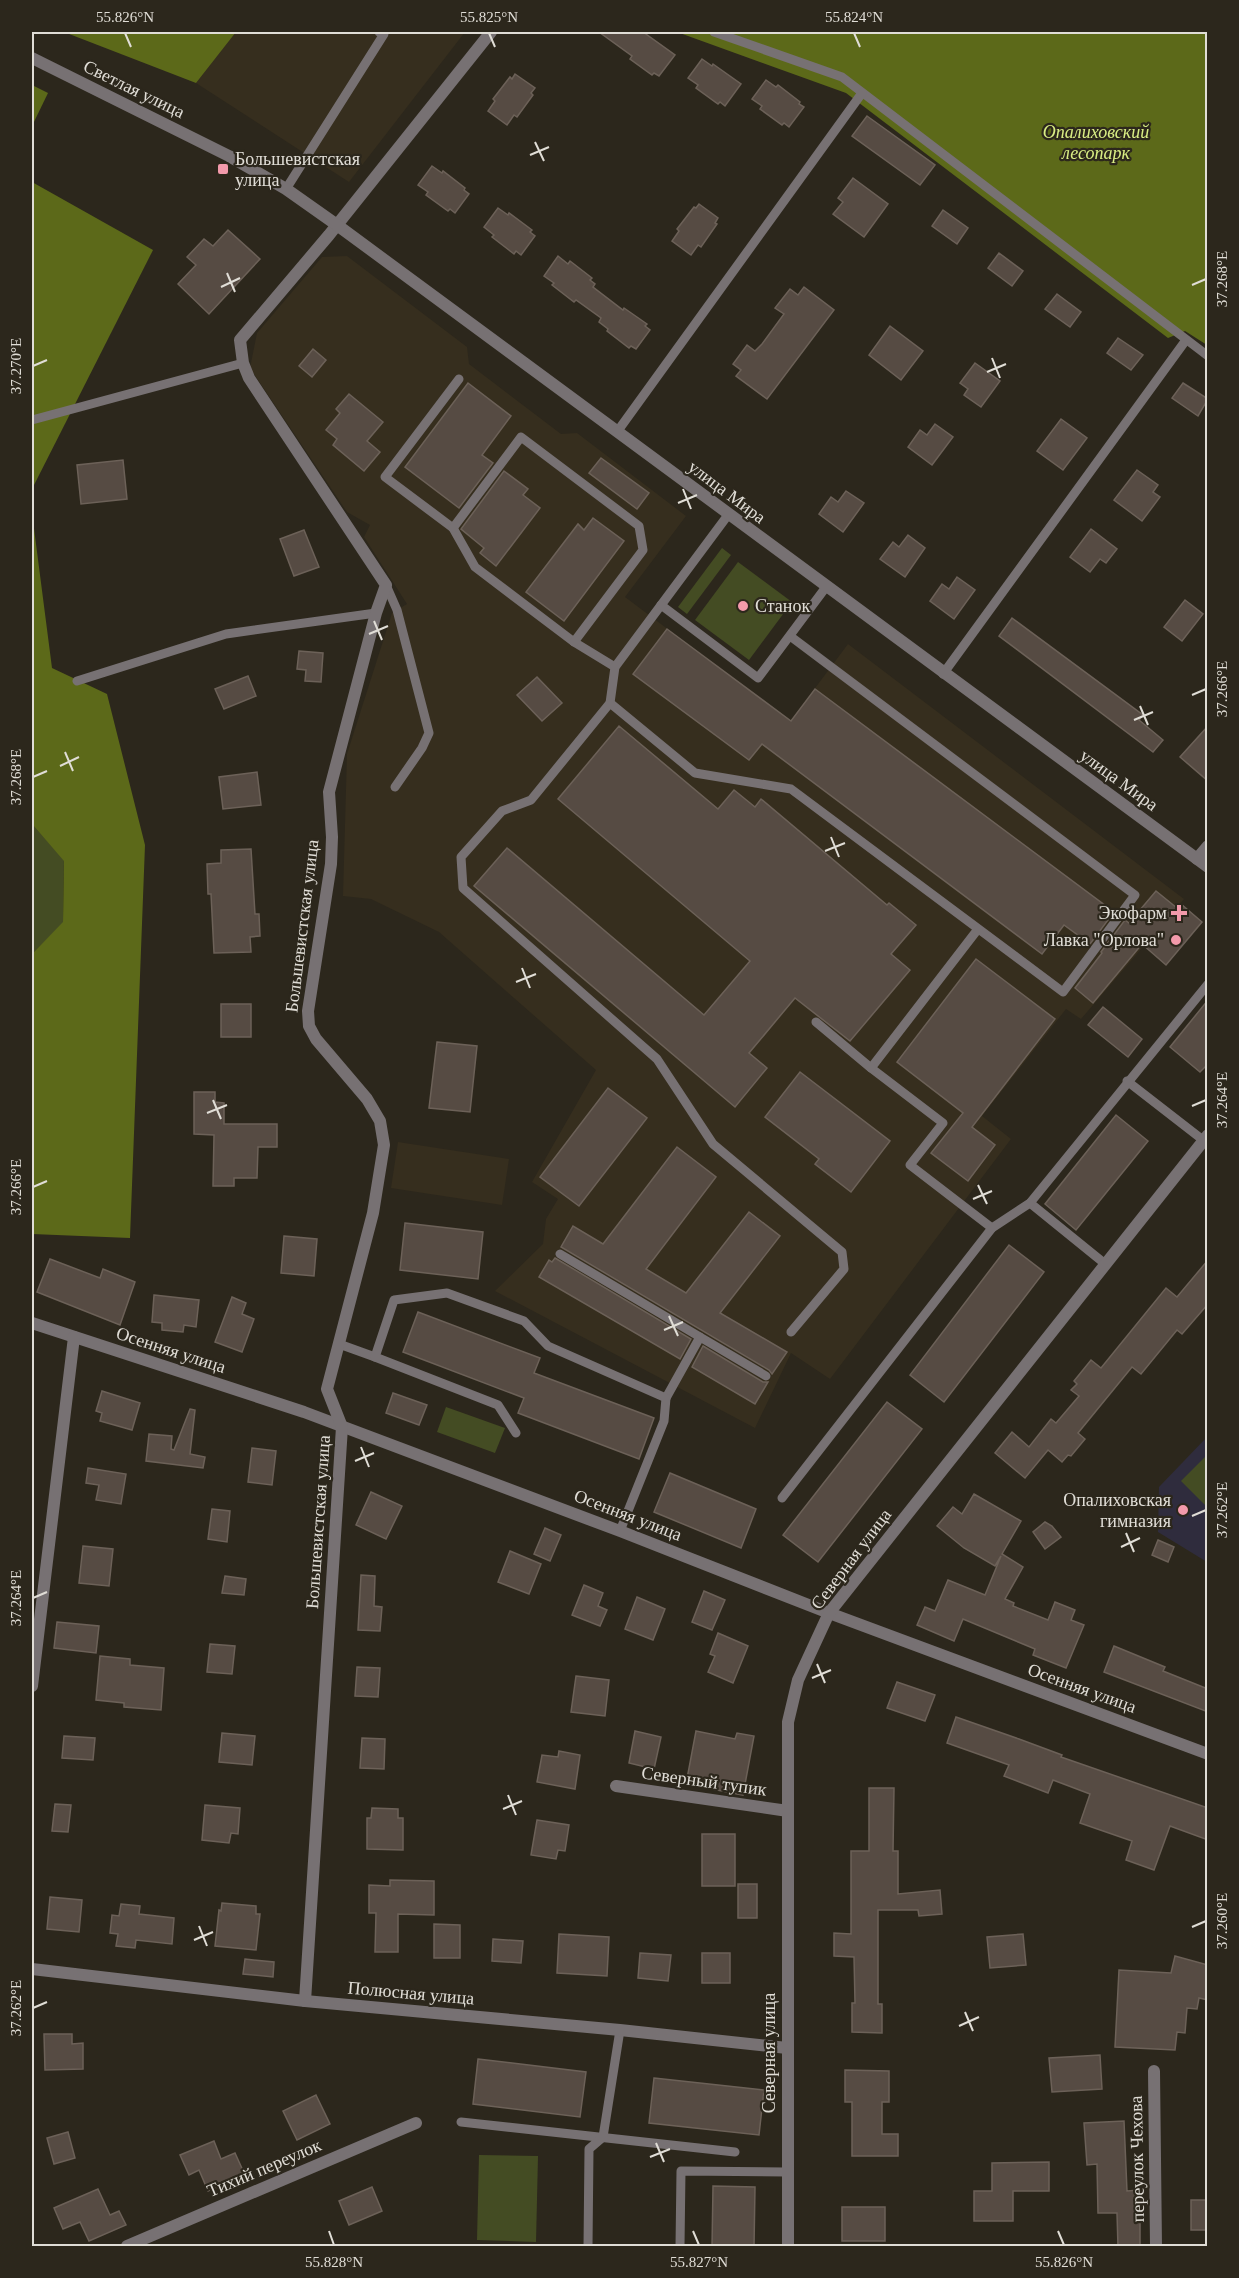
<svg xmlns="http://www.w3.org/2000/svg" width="1239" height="2278" font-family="'Times New Roman',serif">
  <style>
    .built { fill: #362e1e }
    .education { fill: #2f2c3d }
    .green { fill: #444c23 }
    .forest { fill: #5c6919 }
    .building { fill: #564b43; stroke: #6c6158; stroke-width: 1.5 }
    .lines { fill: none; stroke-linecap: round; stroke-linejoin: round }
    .service { stroke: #777173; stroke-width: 9 }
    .minor { stroke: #777173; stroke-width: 12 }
    .tertiary { stroke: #777173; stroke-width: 12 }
    .ticks { fill: none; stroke: #e0ddd6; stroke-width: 2 }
    .poi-dot { fill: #f39aab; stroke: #2c271c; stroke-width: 2 }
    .labels { text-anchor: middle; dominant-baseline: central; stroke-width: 4.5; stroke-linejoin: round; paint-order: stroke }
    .street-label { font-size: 18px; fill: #e0ddd6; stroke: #2c271c }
    .park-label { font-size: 18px; font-style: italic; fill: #d9ed84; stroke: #2c271c }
    .poi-label { font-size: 18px; fill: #e0ddd6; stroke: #2c271c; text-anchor: end }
    .neatline { fill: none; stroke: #e0ddd6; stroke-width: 2 }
    .ticks-label { font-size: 15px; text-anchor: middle; fill: #e0ddd6 }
  </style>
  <rect width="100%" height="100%" fill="#2c271c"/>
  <g class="built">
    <polygon points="236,32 465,32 349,182 196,83"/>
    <polygon points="347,256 467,347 469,364 561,434 577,433 686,516 625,597 782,715 786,727 848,644 1184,899 1081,1019 1066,1009 982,1116 1011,1139 830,1379 791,1353 755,1428 495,1291 543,1244 546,1219 558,1199 532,1182 596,1070 439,932 371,899 343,896 347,754 392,613 407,604 364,537 370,525 347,512 250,368 257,333 322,257"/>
    <polygon points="398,1142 509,1159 502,1205 391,1188"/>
  </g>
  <polygon class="education" points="1207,1437 1207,1562 1158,1532 1159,1487"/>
  <g class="green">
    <polygon points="722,548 731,555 687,614 678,607"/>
    <polygon points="738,562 792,602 749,660 695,620"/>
    <polygon points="32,824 64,860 63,923 32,954"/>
    <polygon points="446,1407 505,1428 495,1453 437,1432"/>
    <polygon points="1207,1455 1207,1507 1181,1481"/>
    <polygon points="479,2155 538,2156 536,2242 477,2240"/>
  </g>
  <g class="forest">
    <polygon points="64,32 236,32 196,83"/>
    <polygon points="677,32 1207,32 1207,345 1185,331 1168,338 846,93"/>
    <polygon points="32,85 48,93 32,126"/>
    <polygon points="32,182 153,250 32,489"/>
    <polygon points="32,513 52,668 107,694 145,845 130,1238 32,1234 32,954 63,922 64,861 32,824"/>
  </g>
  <g class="building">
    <polygon points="599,32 643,32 675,55 659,76 654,73 652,75 630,59 632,56"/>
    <polygon points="702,59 712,66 713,64 741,84 725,106 720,102 718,104 696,88 698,85 688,78"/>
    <polygon points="515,74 535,88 531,93 533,95 517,117 514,115 507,125 488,111 495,101 493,99 510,77 512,79"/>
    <polygon points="766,80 776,87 778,85 800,102 799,104 804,107 789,127 784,123 782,125 760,109 762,106 752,99"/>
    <polygon points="867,116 935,165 920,185 852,136"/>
    <polygon points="432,166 442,173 443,171 465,188 464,190 469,194 455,213 450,209 448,211 426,195 428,192 418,185"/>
    <polygon points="853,178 888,204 864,237 833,214 843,202 838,198"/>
    <polygon points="699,204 718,218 715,223 717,224 701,247 698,245 691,255 672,241 679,231 677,229 694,207 696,208"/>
    <polygon points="498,208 508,215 509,213 532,230 530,232 535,236 521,255 516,251 514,254 492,237 494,235 484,227"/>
    <polygon points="943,210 968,228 957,244 932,226"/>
    <polygon points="228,230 260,259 209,314 178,284 196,265 187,257 204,239 213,246"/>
    <polygon points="999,253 1023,271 1012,286 988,268"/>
    <polygon points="558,256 568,264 570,261 592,278 590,280 595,284 593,287 623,310 624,308 647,324 645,326 650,330 636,349 631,346 629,348 607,331 608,329 599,322 601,318 576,300 574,302 552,285 554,283 544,276"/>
    <polygon points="804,287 834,310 767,399 736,376 741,370 733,364 747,345 755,351 762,344 784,314 775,308 790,289 798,295"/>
    <polygon points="1057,294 1081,312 1070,327 1045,309"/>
    <polygon points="890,326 923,351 901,380 869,355"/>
    <polygon points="1118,338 1143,355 1131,370 1107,353"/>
    <polygon points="313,349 326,360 312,377 299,366"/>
    <polygon points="975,363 1000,381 981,407 964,395 968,389 960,383"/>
    <polygon points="468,383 511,416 482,455 493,463 459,508 405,467"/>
    <polygon points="1183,383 1208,399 1198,416 1172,398"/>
    <polygon points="349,394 383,422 367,441 380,452 364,471 333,445 337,439 326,430 340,413 336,409"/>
    <polygon points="1061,419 1087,438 1063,470 1037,451"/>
    <polygon points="935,424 953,437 932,465 908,447 920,430 927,435"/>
    <polygon points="601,458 649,493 637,509 589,473"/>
    <polygon points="123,460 127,499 81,504 77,465"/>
    <polygon points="1137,470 1158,485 1153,492 1160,497 1142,521 1114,500"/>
    <polygon points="504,471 528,489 523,495 540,508 496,566 480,553 484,548 461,529"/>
    <polygon points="846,491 864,503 843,532 819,514 831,497 838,502"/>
    <polygon points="593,518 624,541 564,621 526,592 578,524 584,530"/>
    <polygon points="1091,529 1117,549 1106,563 1100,559 1090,572 1070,557"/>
    <polygon points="304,530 319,567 294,576 280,539"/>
    <polygon points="908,535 925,548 905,577 880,559 893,542 899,547"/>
    <polygon points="957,577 975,590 954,619 930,601 942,584 949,589"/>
    <polygon points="1185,600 1203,614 1182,641 1164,627"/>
    <polygon points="1012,618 1143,715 1139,720 1163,740 1153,752 999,636"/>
    <polygon points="667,629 791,721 815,689 1114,912 1090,944 1064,925 1042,954 762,744 749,760 633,674"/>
    <polygon points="299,651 323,653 321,682 305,681 306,670 297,669"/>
    <polygon points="248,676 256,696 224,709 215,689"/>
    <polygon points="537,677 562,703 542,721 517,695"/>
    <polygon points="619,726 718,809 734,790 755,807 761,799 887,905 889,903 916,925 891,954 910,970 850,1041 795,998 749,1053 767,1068 735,1107 474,886 507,848 704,1015 750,961 558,799"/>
    <polygon points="1208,726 1208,781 1180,757"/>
    <polygon points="257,772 261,805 223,809 219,777"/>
    <polygon points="251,849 255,914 259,914 260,936 250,937 251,952 214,953 211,894 208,894 207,864 221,863 221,850"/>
    <polygon points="1156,891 1177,908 1181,904 1202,922 1166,965 1142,944 1093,1003 1075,988 1102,953 1101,952 1125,920 1129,923"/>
    <polygon points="976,959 1055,1019 972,1127 995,1145 968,1181 931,1153 963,1113 897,1062"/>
    <polygon points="1208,1000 1208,1064 1200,1072 1170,1047"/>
    <rect x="221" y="1004" width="30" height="33"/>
    <polygon points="1103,1007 1142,1039 1128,1057 1088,1025"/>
    <polygon points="437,1042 477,1046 470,1112 429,1108"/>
    <polygon points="800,1072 890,1141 851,1192 815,1164 819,1159 765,1117"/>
    <polygon points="608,1088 647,1118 579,1206 540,1177"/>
    <polygon points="194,1092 215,1092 215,1102 224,1103 224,1124 277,1124 277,1147 258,1147 257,1178 234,1178 234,1186 213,1186 214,1135 194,1134"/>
    <polygon points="1116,1115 1148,1141 1076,1230 1045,1204"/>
    <polygon points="677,1147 716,1177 646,1269 686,1293 749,1212 780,1236 720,1313 787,1352 772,1374 769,1370 561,1247 573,1226 603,1244"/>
    <polygon points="405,1223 483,1232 478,1279 400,1270"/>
    <polygon points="284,1236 317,1239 314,1276 281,1273"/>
    <polygon points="1009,1245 1044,1272 944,1402 910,1375"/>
    <polygon points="555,1258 691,1339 680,1359 539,1277 549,1260 552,1262"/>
    <polygon points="50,1259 100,1278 103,1269 135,1282 120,1325 37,1292"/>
    <polygon points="1208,1260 1208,1304 1182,1334 1177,1330 1141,1374 1132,1367 1078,1433 1085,1439 1071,1456 1068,1455 1062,1462 1048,1450 1025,1478 995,1453 1012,1432 1029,1447 1051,1419 1056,1423 1079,1396 1071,1390 1077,1384 1074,1381 1091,1360 1101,1368 1166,1288 1177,1297"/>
    <polygon points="154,1295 199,1300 196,1327 184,1325 183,1332 162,1330 162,1323 152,1322"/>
    <polygon points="232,1297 246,1303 242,1314 254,1319 242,1352 215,1342"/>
    <polygon points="418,1312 540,1358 534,1373 654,1418 639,1459 518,1413 524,1398 403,1352"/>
    <polygon points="703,1346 763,1382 768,1382 755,1404 692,1367"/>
    <polygon points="102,1391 140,1403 132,1430 100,1421 102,1413 96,1411"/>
    <polygon points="393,1393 427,1405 419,1425 386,1413"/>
    <polygon points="887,1402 922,1429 818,1562 783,1535"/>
    <polygon points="190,1409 195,1410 190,1454 205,1457 203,1468 146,1461 149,1434 172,1436 171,1449 174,1450"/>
    <polygon points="252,1448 276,1451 272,1485 248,1482"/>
    <polygon points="88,1468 126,1474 121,1504 96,1500 99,1485 86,1483"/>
    <polygon points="670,1473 756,1509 741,1548 654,1512"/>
    <polygon points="371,1492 402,1506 386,1539 356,1525"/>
    <polygon points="974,1494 1021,1521 1002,1554 1023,1567 1005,1599 1014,1603 1013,1606 1048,1620 1055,1602 1075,1610 1071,1620 1084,1625 1066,1668 1033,1655 1035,1649 963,1619 954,1641 917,1625 925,1607 935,1611 948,1580 985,1595 1001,1556 995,1566 964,1548 937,1526 953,1507 962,1514"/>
    <polygon points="212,1509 230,1511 227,1542 208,1539"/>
    <polygon points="1045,1522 1052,1526 1061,1537 1045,1549 1033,1532"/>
    <polygon points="545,1528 561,1535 550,1561 534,1554"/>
    <polygon points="1158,1540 1174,1547 1168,1562 1152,1555"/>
    <polygon points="83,1546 113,1549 109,1586 79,1583"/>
    <polygon points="510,1551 541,1564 529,1594 498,1582"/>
    <polygon points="361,1575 375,1576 374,1606 382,1607 380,1631 358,1630"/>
    <polygon points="225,1576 246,1579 244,1595 222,1593"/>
    <polygon points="584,1585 603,1593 598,1606 607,1610 600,1626 572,1615"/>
    <polygon points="704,1591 725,1600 712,1630 692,1622"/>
    <polygon points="637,1597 665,1609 653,1640 625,1629"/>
    <polygon points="57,1622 99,1626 96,1653 54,1648"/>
    <polygon points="718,1633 748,1646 733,1683 708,1672 715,1656 710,1654"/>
    <polygon points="210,1644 235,1646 232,1674 207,1672"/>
    <polygon points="1114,1646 1165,1667 1163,1671 1208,1689 1208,1712 1104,1672"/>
    <polygon points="100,1656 130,1659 130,1665 164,1668 161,1710 124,1707 124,1703 96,1700"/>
    <polygon points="357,1667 380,1668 378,1697 355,1696"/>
    <polygon points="576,1676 609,1680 605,1716 571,1712"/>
    <polygon points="897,1682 935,1695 925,1721 887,1708"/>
    <polygon points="956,1717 1019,1739 1062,1755 1061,1757 1208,1808 1208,1840 1170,1826 1154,1870 1126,1860 1132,1841 1080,1823 1090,1794 1053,1780 1048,1793 1004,1776 1009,1765 947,1743"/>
    <polygon points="635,1731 661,1737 654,1769 629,1763"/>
    <polygon points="696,1731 735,1739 737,1733 754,1736 743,1795 686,1784"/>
    <polygon points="222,1733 255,1736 252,1765 219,1762"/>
    <polygon points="64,1736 95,1738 93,1760 62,1758"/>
    <polygon points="362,1738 385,1739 384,1769 360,1768"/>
    <polygon points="559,1751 580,1755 575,1789 537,1782 542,1755 558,1757"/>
    <polygon points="869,1788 894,1788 893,1851 898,1851 898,1894 940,1890 942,1914 919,1916 918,1910 878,1910 878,2004 882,2004 882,2033 852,2032 852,2003 855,2003 854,1957 834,1956 834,1933 851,1934 851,1851 869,1851"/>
    <polygon points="55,1804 71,1805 68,1832 52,1831"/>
    <polygon points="205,1805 240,1808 238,1834 231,1833 229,1843 202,1840"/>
    <polygon points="372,1808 398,1809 398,1818 403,1818 403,1850 367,1849 367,1818 371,1818"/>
    <polygon points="537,1820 569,1825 565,1851 558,1850 556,1859 531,1855"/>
    <rect x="702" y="1834" width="33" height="52"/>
    <polygon points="390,1880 434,1881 434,1915 398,1914 398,1952 375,1952 376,1913 369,1913 369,1885 390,1886"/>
    <rect x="738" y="1884" width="19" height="34"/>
    <polygon points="50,1897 82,1900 79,1932 47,1929"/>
    <polygon points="222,1903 256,1906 256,1914 260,1914 256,1950 215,1946 219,1910 221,1911"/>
    <polygon points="121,1904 140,1906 139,1914 174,1918 172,1944 136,1940 135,1948 116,1946 118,1934 110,1933 112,1915 119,1916"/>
    <polygon points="434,1924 460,1925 460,1958 434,1958"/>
    <polygon points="559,1934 609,1937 607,1976 557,1973"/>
    <polygon points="1023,1934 1026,1965 990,1968 987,1937"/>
    <polygon points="493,1939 523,1941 521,1963 492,1961"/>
    <polygon points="640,1953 671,1955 668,1981 638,1978"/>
    <rect x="702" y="1953" width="28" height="30"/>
    <polygon points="1175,1956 1208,1965 1208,2000 1199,1998 1197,2009 1187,2008 1185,2033 1177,2032 1175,2050 1115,2047 1119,1970 1171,1973"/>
    <polygon points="245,1959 274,1962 273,1977 243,1974"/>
    <polygon points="44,2034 72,2034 72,2044 83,2043 83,2069 45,2070"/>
    <polygon points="1100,2055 1102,2089 1052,2092 1049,2058"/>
    <polygon points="478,2059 586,2072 580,2117 473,2104"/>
    <polygon points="845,2070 889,2071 889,2102 882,2102 882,2134 898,2134 898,2156 852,2156 852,2102 845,2102"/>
    <polygon points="654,2078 764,2090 759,2135 649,2123"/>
    <polygon points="316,2095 330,2124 297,2140 283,2111"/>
    <polygon points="1124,2121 1127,2191 1140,2190 1140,2247 1118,2247 1117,2213 1098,2213 1097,2164 1087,2165 1084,2123"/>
    <polygon points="68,2132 75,2158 54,2164 47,2138"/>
    <polygon points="214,2141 221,2159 235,2153 245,2175 208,2191 199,2170 189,2175 180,2155"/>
    <polygon points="1049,2162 1049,2191 1013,2191 1013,2221 974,2221 974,2191 992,2191 992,2163"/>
    <polygon points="713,2186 755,2187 754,2247 712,2247"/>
    <polygon points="372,2187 382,2211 349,2225 339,2201"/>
    <polygon points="98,2189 110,2215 119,2211 126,2225 89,2241 80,2222 63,2229 54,2208"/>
    <rect x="1191" y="2200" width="17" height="30"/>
    <rect x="842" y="2207" width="43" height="34"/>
  </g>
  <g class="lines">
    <g class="service">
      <polyline points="714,32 842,77 1208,356"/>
      <polyline points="286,189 384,34 379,32"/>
      <polyline points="459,379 385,477 453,528 475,567 574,642 615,667"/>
      <polyline points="32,420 243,363"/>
      <polyline points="617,432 862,93"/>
      <polyline points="728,515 615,667 610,703 531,800 502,811 461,857 463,888 657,1059 713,1144 842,1252 844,1269 791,1332"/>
      <polyline points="453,528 521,437 639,526 643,550 574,642"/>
      <polyline points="386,585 397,610 429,733 422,748 395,787"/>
      <polyline points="661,605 758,678 826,587"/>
      <polyline points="943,674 1186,340"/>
      <polyline points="77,681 226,634 376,613"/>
      <polyline points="610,703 695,773 791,789 1063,992 1135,895 790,636"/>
      <polyline points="978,929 871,1068 943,1123 910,1165 992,1228"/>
      <polyline points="816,1022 871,1068"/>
      <polyline points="1127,1081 1203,1140"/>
      <polyline points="1030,1203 1104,1263"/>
      <polyline points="560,1254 700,1337 666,1398"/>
      <polyline points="700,1337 766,1376"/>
      <polyline points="339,1344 375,1357"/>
      <polyline points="516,1433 498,1405 375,1357 394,1300 447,1293 524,1321 548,1346 666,1398 664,1421 620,1531"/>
      <polyline points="782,1498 992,1228 1030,1203 1208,984"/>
      <polyline points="461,2122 735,2152"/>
      <polyline points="588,2246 589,2149 603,2137 620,2030"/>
      <polyline points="680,2246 681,2171 786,2172"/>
    </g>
    <g class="minor">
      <polyline points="1197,859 1208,846"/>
      <polyline points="32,1323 304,1412 620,1531 829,1613 1208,1754"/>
      <polyline points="32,1686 74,1337"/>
      <polyline points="616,1786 788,1811"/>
      <polyline points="32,1969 305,2001 620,2030 787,2048"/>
      <polyline points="305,2001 342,1427 327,1389 373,1213 384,1145 380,1121 367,1099 316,1039 309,1026 308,1011 331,864 332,837 329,792 376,613 386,585 249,378 243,363 240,340 329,235 491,32"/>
      <polyline points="1154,2071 1156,2246"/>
      <polyline points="127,2246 416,2123"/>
    </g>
    <g class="tertiary">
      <polyline points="32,58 229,156 286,189 337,225 1208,867"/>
      <polyline points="788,2246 788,1722 798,1680 829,1613 1208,1135"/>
    </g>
  </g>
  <path class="ticks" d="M125 33 131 47M489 33 495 47M854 33 860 47M535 142 544 161M530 155 549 147M227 273 235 292M1192 285 1206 279M221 287 240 278M992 358 1000 378M33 366 47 360M987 372 1006 364M683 489 691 509M678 503 697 495M374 621 382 640M369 634 388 626M1192 695 1206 689M1140 706 1148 725M1134 720 1153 712M65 752 73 771M60 766 79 757M33 777 47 771M831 837 839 857M825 851 845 843M522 968 530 988M516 982 536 974M213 1100 221 1119M1192 1106 1206 1100M207 1113 227 1105M978 1185 987 1204M33 1187 47 1181M973 1199 992 1191M669 1316 678 1336M664 1330 683 1322M361 1447 369 1467M355 1461 374 1453M1192 1516 1206 1510M1126 1533 1134 1552M1121 1547 1140 1538M33 1598 47 1592M817 1664 825 1683M812 1678 831 1670M508 1795 516 1815M503 1809 522 1801M199 1926 207 1946M1192 1927 1206 1921M194 1940 213 1932M33 2008 47 2002M965 2012 973 2031M959 2026 979 2017M656 2143 664 2162M650 2157 670 2149M329 2231 334 2245M693 2231 699 2245M1058 2231 1064 2245"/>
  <g class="poi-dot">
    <rect x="217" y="163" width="12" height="12" rx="3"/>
    <circle cx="743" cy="606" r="6"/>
    <path d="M1176 904h6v6h6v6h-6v6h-6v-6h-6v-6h6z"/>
    <circle cx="1176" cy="940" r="6"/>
    <circle cx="1183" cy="1510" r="6"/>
  </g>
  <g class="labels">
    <g class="street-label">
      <text transform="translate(134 89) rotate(26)">Светлая улица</text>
      <text transform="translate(727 492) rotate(37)">улица Мира</text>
      <text transform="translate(1119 780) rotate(36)">улица Мира</text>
      <text transform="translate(302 926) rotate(-83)">Большевистская улица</text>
      <text transform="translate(171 1350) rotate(18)">Осенняя улица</text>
      <text transform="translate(628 1515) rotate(21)">Осенняя улица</text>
      <text transform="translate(318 1522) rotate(-86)">Большевистская улица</text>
      <text transform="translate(851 1559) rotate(-53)">Северная улица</text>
      <text transform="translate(1082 1688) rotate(20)">Осенняя улица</text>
      <text transform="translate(704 1781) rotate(8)">Северный тупик</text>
      <text transform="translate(411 1993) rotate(5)">Полюсная улица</text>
      <text transform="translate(769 2053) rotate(-90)">Северная улица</text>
      <text transform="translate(1137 2159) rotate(-91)">переулок Чехова</text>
      <text transform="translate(264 2168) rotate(-23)">Тихий переулок</text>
    </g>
    <g class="park-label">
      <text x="1096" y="132">Опалиховский<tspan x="1096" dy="21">лесопарк</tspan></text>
    </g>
    <g class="poi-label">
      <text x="235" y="159" text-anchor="start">Большевистская<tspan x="235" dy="21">улица</tspan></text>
      <text x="755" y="606" text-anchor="start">Станок</text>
      <text x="1167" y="913">Экофарм</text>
      <text x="1164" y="940">Лавка "Орлова"</text>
      <text x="1171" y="1500">Опалиховская<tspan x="1171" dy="21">гимназия</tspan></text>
    </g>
  </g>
  <rect width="1239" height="2278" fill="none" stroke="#2c271c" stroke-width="66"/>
  <rect x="33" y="33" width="1173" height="2212" class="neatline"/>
  <g class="ticks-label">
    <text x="125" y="22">55.826°N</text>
    <text x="489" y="22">55.825°N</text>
    <text x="854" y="22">55.824°N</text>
    <text transform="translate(1222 279) rotate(-90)" y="5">37.268°E</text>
    <text transform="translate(16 366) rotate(-90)" y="5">37.270°E</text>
    <text transform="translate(1222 689) rotate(-90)" y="5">37.266°E</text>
    <text transform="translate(16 777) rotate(-90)" y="5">37.268°E</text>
    <text transform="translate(1222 1100) rotate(-90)" y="5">37.264°E</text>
    <text transform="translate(16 1187) rotate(-90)" y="5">37.266°E</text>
    <text transform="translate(1222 1510) rotate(-90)" y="5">37.262°E</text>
    <text transform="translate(16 1598) rotate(-90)" y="5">37.264°E</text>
    <text transform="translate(1222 1921) rotate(-90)" y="5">37.260°E</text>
    <text transform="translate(16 2008) rotate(-90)" y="5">37.262°E</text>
    <text x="334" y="2267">55.828°N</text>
    <text x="699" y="2267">55.827°N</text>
    <text x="1064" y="2267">55.826°N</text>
  </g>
</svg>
